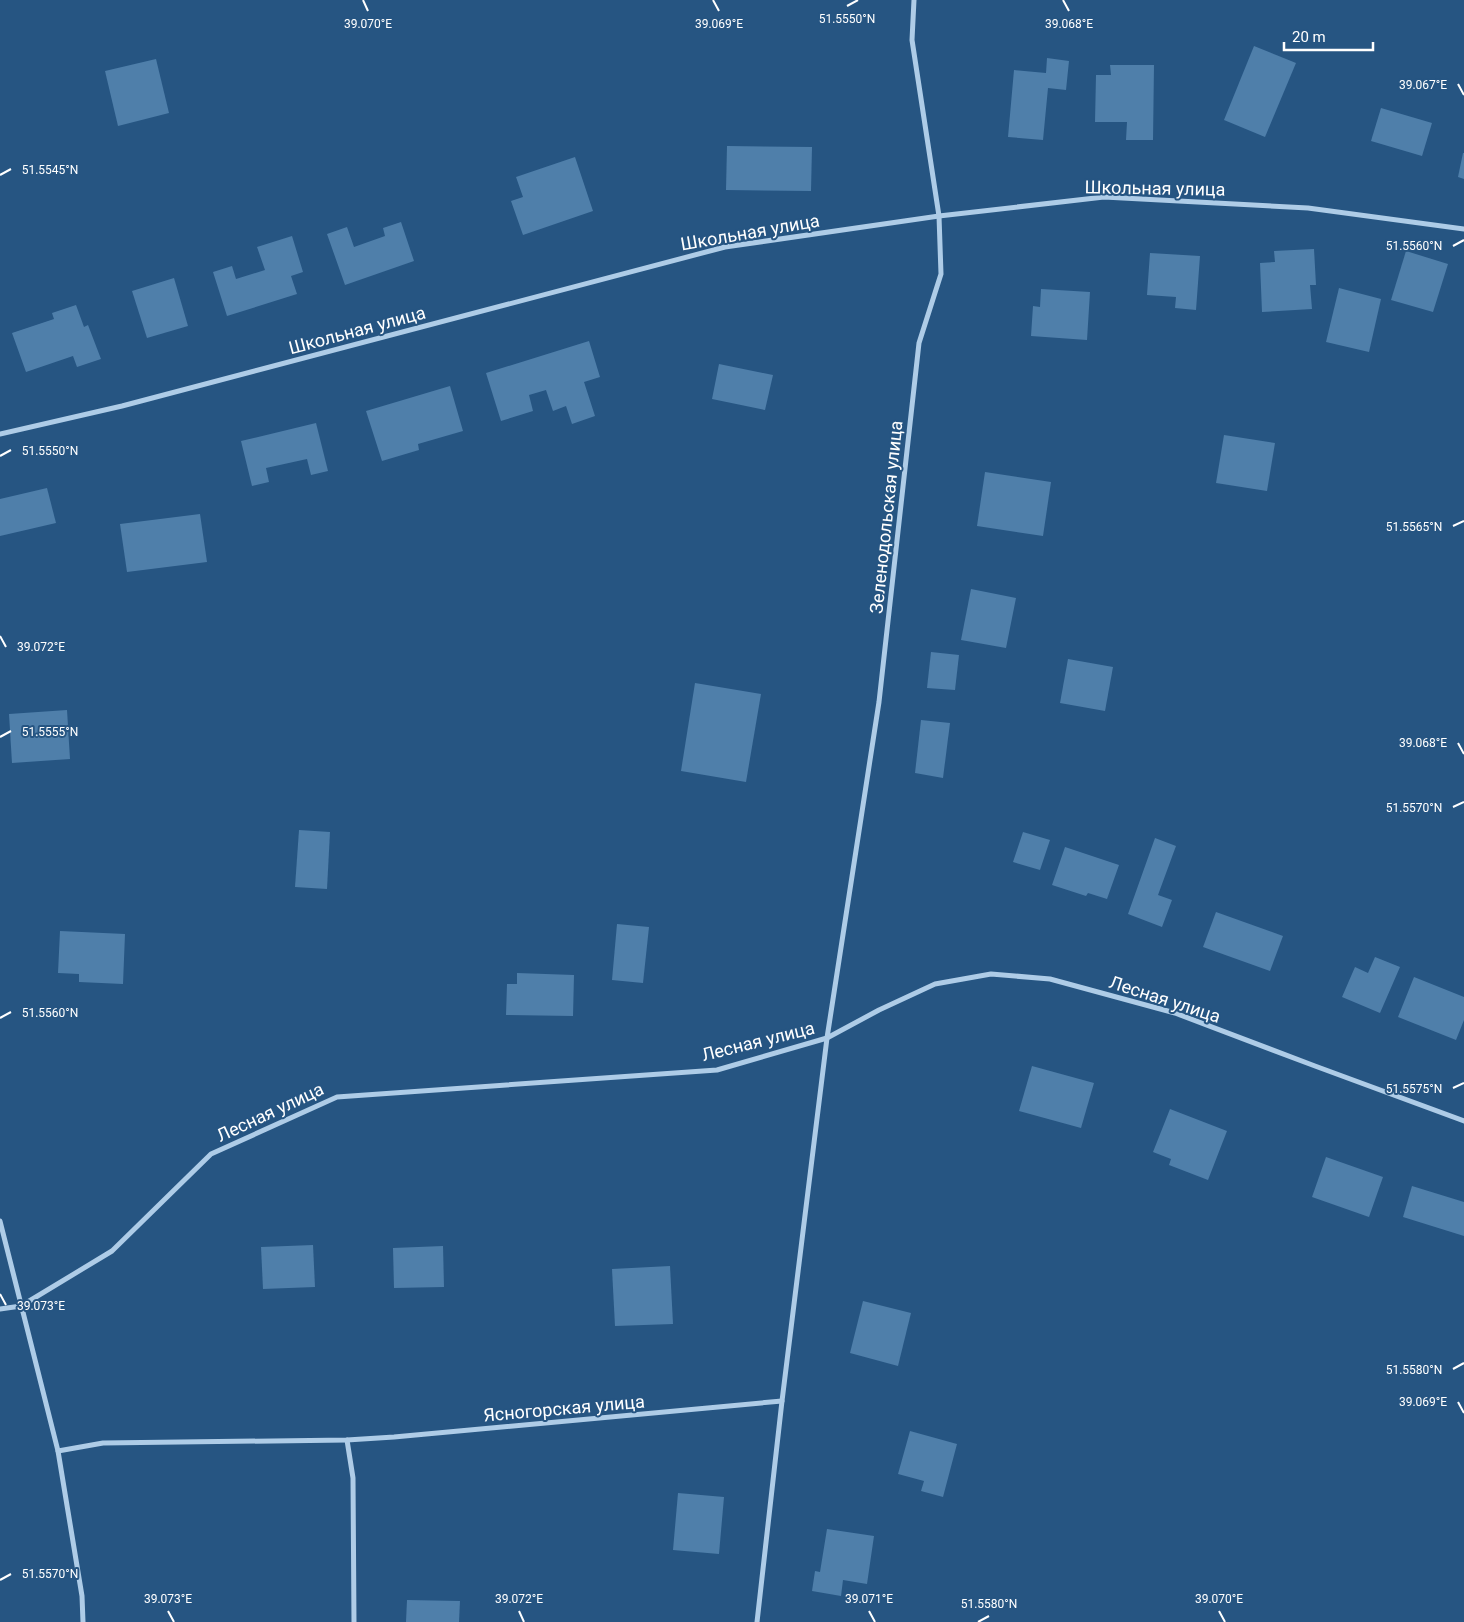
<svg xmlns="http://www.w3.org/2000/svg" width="1464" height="1622" font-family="Roboto,sans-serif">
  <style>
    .building { fill: #4f7faa }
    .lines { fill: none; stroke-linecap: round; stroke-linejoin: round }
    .street { stroke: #aecce7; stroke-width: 5 }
    .ticks { fill: none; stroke: #fff; stroke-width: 2 }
    .labels { text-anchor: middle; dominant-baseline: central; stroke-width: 4; stroke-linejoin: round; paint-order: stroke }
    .street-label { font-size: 18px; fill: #fff; stroke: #265582 }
    .ticks-label { font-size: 12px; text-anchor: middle; fill: #fff; stroke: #265582; stroke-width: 4; stroke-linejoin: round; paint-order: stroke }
  </style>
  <rect width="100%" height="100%" fill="#265582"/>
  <g class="building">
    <polygon points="1254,46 1296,63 1265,137 1224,120"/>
    <polygon points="1047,58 1069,61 1066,90 1048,88 1043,140 1008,137 1014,70 1046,73"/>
    <polygon points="156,59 169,113 118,126 105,71"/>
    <polygon points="1110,65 1154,65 1153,140 1126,140 1127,122 1095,122 1096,75 1111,75"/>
    <polygon points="1381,108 1432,123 1422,156 1371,141"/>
    <polygon points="727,146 812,147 811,191 726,190"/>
    <polygon points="1463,153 1464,153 1464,179 1458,177"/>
    <polygon points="575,157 593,211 523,235 511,201 523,197 516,177"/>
    <polygon points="401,222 414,261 345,285 327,234 347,227 354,247 385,236 383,228"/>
    <polygon points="292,236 303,272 291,276 297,294 227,316 213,272 232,266 236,279 265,270 257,247"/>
    <polygon points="1314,249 1316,285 1310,285 1312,309 1262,312 1260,263 1275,262 1274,251"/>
    <polygon points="1406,251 1448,264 1433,312 1391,300"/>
    <polygon points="1150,253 1200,256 1196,310 1175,308 1176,297 1147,295"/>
    <polygon points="174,278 188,326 147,338 132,291"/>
    <polygon points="1339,288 1381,299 1369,352 1326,342"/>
    <polygon points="1041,289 1090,292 1087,340 1031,336 1033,306 1040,307"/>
    <polygon points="76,305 84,327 88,325 101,359 77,367 73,356 26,372 12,333 54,319 52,313"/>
    <polygon points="589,341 600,377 584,382 595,416 572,424 566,406 553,411 546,390 529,395 533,411 501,421 486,373"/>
    <polygon points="719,364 773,375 765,410 712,399"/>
    <polygon points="450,386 463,431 418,444 419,450 382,461 366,411"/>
    <polygon points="316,423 328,471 311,475 307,459 266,468 269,482 252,486 241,441"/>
    <polygon points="1224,435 1275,443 1267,491 1216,483"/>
    <polygon points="985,472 1051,482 1043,536 977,526"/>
    <polygon points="47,488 56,523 0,536 0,499"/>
    <polygon points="200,514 207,562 127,572 120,524"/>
    <polygon points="971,589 1016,598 1006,648 961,640"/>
    <polygon points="931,652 959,655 955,690 927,688"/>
    <polygon points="1068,659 1113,667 1105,711 1060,703"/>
    <polygon points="695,683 761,694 746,782 681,771"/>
    <polygon points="67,710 70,759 12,763 9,714"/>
    <polygon points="921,720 950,723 943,778 915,773"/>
    <polygon points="299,830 330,832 327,889 295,887"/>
    <polygon points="1023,832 1050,840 1040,870 1013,862"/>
    <polygon points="1155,838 1176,846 1158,895 1172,900 1162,927 1128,914"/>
    <polygon points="1065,847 1119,865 1107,899 1088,893 1086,896 1052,885"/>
    <polygon points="1216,912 1283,936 1270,971 1203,947"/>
    <polygon points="617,924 649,927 643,983 612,980"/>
    <polygon points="60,931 125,934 123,984 79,982 79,974 58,973"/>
    <polygon points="1375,957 1400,967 1380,1013 1342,997 1355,967 1368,973"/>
    <polygon points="517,973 574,975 573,1016 506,1015 507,984 517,984"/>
    <polygon points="1414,977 1464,997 1464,1020 1456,1040 1398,1017"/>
    <polygon points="1032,1066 1094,1083 1081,1128 1019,1111"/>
    <polygon points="1170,1109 1227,1131 1208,1180 1169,1165 1171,1159 1153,1152"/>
    <polygon points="1326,1157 1383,1177 1369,1217 1312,1197"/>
    <polygon points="1412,1186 1464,1202 1464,1236 1403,1217"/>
    <polygon points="313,1245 315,1287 263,1289 261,1247"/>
    <polygon points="443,1246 444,1287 394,1288 393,1248"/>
    <polygon points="670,1266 673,1324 615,1326 612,1269"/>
    <polygon points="863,1301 911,1313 898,1366 850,1353"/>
    <polygon points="910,1431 957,1444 943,1497 921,1491 924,1481 898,1474"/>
    <polygon points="678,1493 724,1497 719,1554 673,1550"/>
    <polygon points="827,1529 874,1536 867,1584 843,1580 841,1596 812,1591 815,1571 820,1572"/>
    <polygon points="407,1600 460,1601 459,1622 406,1622"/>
  </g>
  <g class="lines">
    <g class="street">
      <polyline points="0,434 122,406 725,247 939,216 1104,197 1308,208 1464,229"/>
      <polyline points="0,1221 58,1451 82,1596 83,1622"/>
      <polyline points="0,1309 21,1306 112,1251 211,1154 337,1097 717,1070 827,1038 879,1010 935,984 991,974 1050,979 1175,1013 1315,1066 1464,1121"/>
      <polyline points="347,1440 353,1478 354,1622"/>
      <polyline points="58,1451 103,1443 347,1440 394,1437 782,1401"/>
      <polyline points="757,1622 782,1401 827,1038 879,702 919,343 941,274 939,216 912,40 914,0"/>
    </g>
  </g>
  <path class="ticks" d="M363 0 368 11M713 0 719 11M1063 0 1069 11M847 6 858 0M1458 84 1464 95M0 175 11 169M1453 246 1464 240M0 456 11 450M1453 526 1464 521M0 636 6 647M0 737 11 731M1458 743 1464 754M1453 807 1464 802M0 1018 11 1012M1453 1088 1464 1083M0 1294 6 1305M1453 1369 1464 1363M1458 1402 1464 1413M0 1580 11 1574M168 1611 174 1622M519 1611 524 1622M869 1611 875 1622M1219 1611 1225 1622M978 1622 989 1616"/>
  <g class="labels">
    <g class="street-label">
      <text transform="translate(1155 188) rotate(1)">Школьная улица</text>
      <text transform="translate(750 232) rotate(-10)">Школьная улица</text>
      <text transform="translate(357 330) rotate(-15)">Школьная улица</text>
      <text transform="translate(886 517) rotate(-84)">Зеленодольская улица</text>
      <text transform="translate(1165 999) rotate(18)">Лесная улица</text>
      <text transform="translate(758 1041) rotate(-14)">Лесная улица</text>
      <text transform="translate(270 1112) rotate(-25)">Лесная улица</text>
      <text transform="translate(564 1408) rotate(-5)">Ясногорская улица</text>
    </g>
  </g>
  <g class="ticks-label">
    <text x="847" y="23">51.5550°N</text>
    <text x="368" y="28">39.070°E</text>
    <text x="719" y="28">39.069°E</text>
    <text x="1069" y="28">39.068°E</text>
    <text x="1423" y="89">39.067°E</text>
    <text x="50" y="174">51.5545°N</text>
    <text x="1414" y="250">51.5560°N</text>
    <text x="50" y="455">51.5550°N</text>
    <text x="1414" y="531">51.5565°N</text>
    <text x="41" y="651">39.072°E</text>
    <text x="50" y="736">51.5555°N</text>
    <text x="1423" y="747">39.068°E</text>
    <text x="1414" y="812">51.5570°N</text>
    <text x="50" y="1017">51.5560°N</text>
    <text x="1414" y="1093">51.5575°N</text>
    <text x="41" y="1310">39.073°E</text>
    <text x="1414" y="1374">51.5580°N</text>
    <text x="1423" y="1406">39.069°E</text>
    <text x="50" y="1578">51.5570°N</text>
    <text x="168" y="1603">39.073°E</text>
    <text x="519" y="1603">39.072°E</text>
    <text x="869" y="1603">39.071°E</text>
    <text x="1219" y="1603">39.070°E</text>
    <text x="989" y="1608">51.5580°N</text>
  </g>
  <path d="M1284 42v8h89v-8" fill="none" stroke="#ffffff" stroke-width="2.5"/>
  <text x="1292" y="42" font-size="15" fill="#ffffff" stroke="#265582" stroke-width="4" paint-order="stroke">20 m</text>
</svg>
